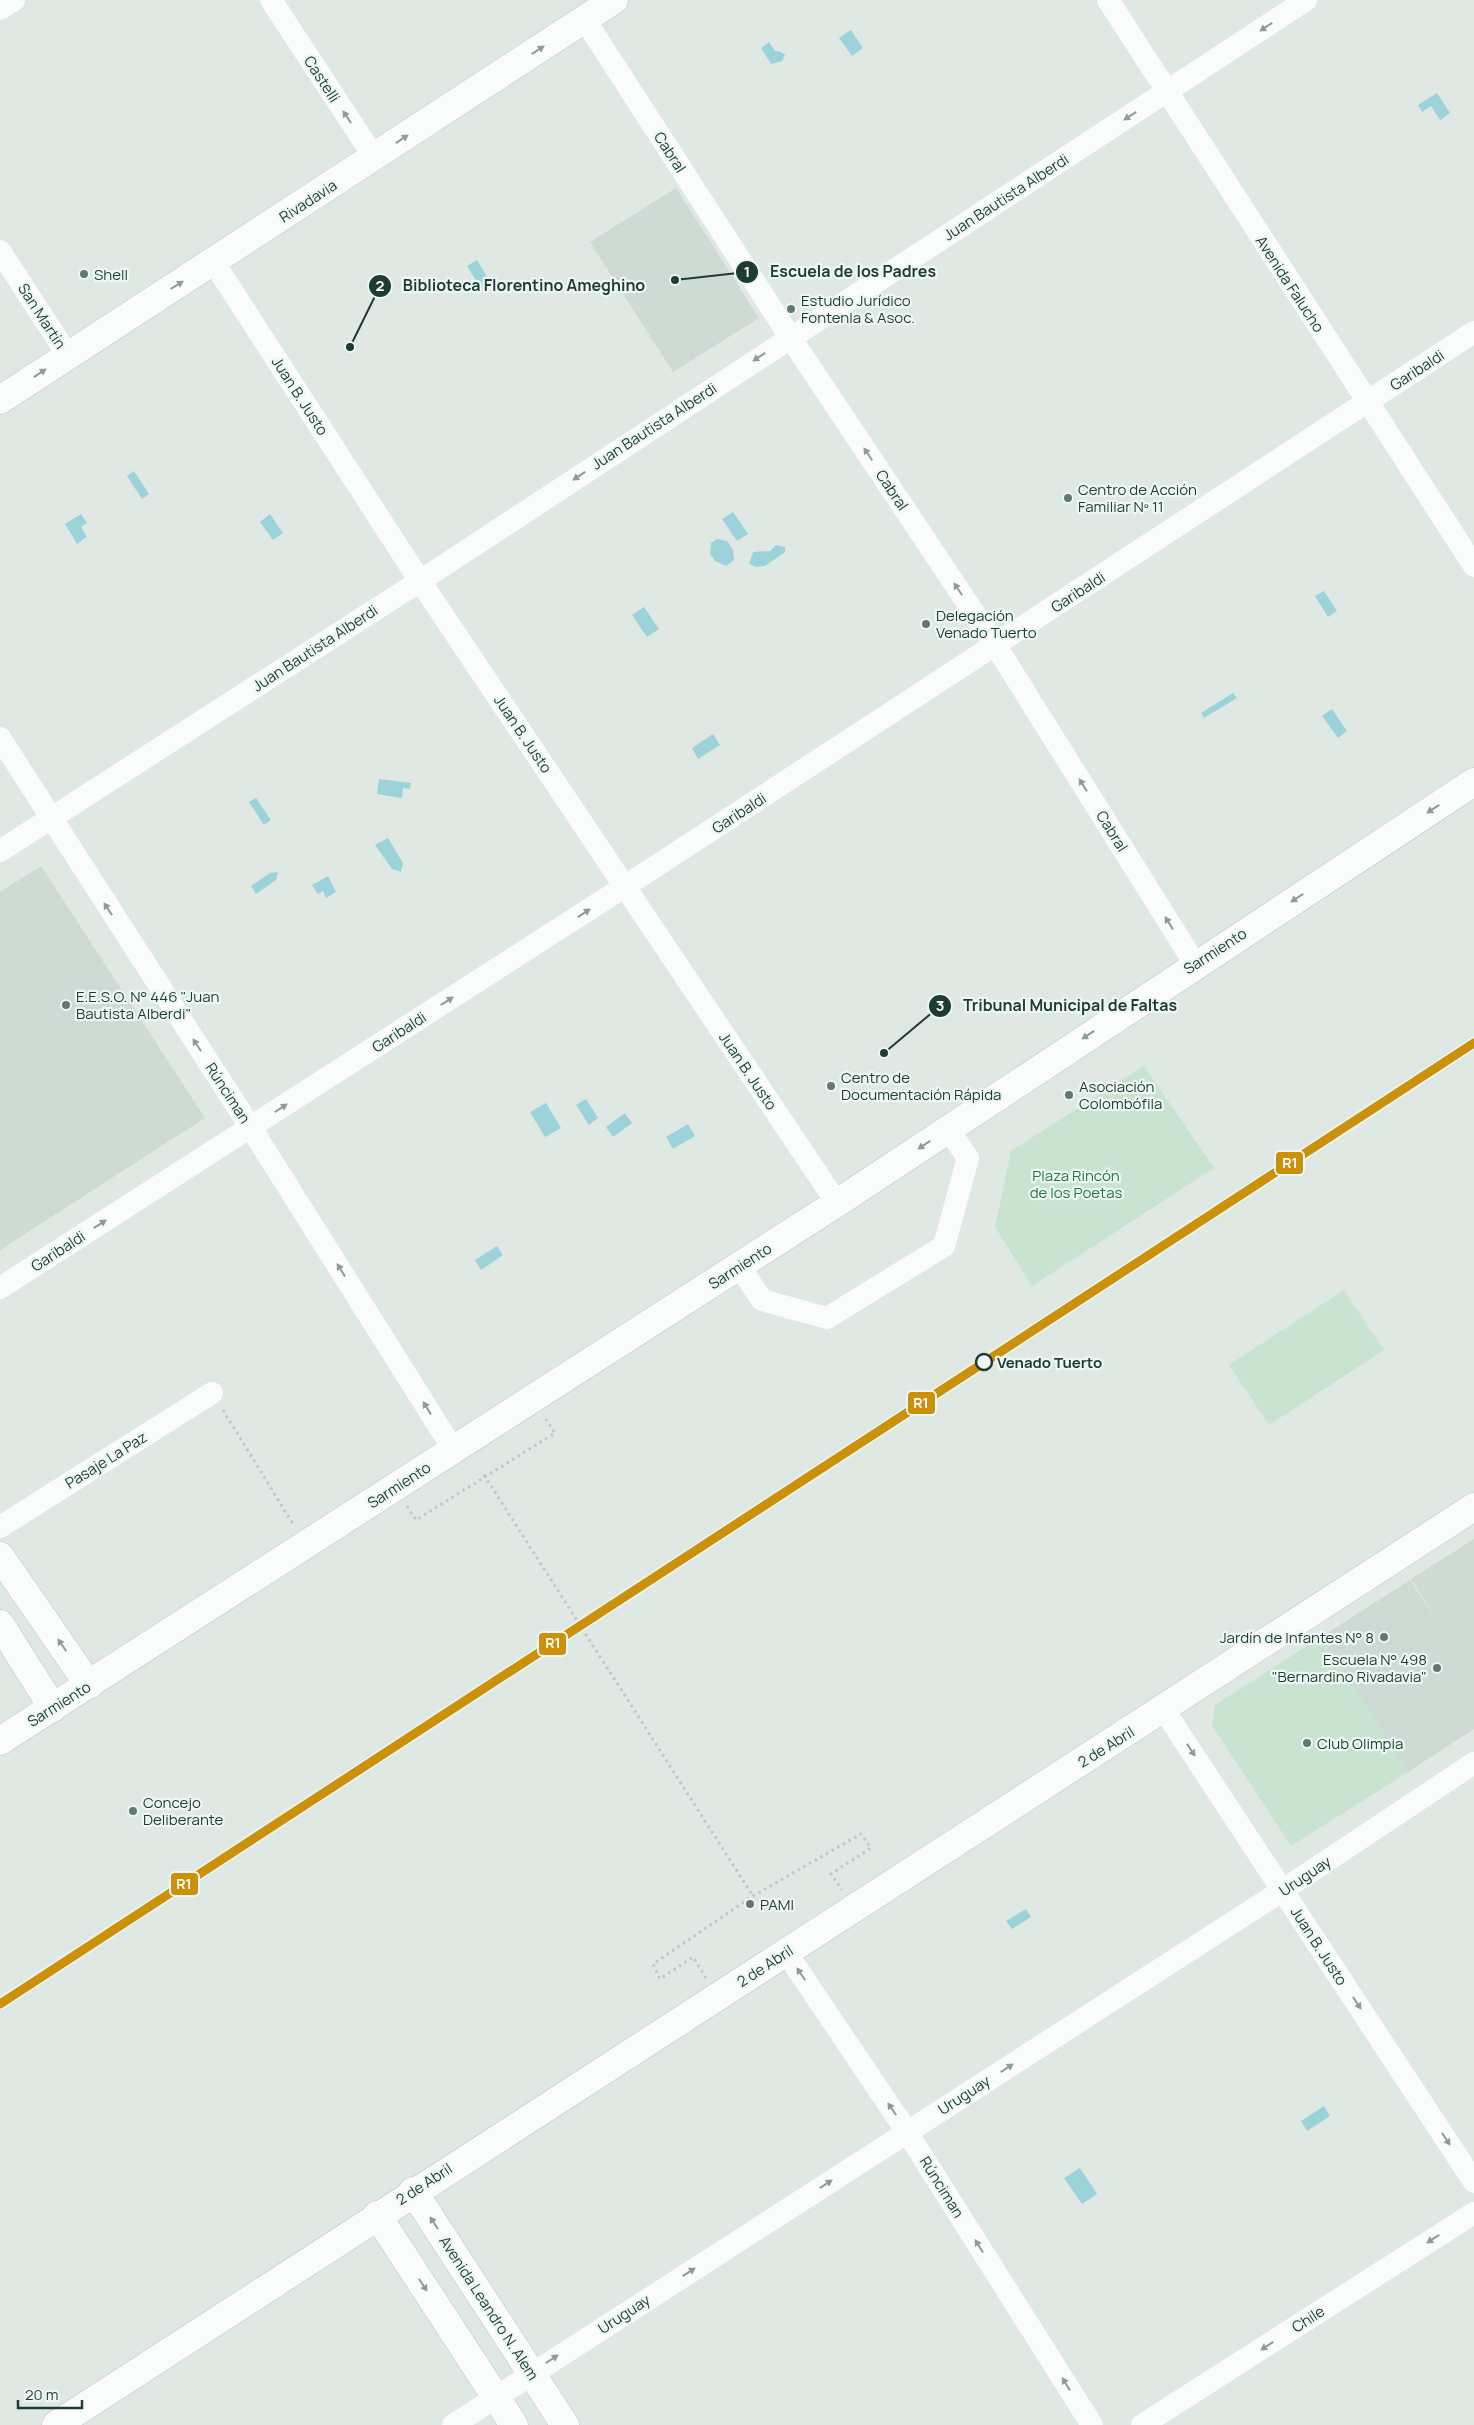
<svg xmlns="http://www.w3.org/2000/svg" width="1474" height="2425" font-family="Manrope,sans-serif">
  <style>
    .built { fill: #cedad4 }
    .green { fill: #c8e3d0 }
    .water { fill: #9cd3da }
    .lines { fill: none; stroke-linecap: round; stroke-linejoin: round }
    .secondary-casing { stroke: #bac5c0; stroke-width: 29 }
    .path { stroke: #bec8c5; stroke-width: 3; stroke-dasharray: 2.5 4; stroke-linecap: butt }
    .street { stroke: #fafcfb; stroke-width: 22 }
    .secondary { stroke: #fafcfb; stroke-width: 28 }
    .rail-1-casing { stroke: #eef7f3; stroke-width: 12 }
    .rail-1 { stroke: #cc910a; stroke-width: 9 }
    .oneway { fill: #8c9c98 }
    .poi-dot { fill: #627872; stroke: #eef7f3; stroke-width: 2 }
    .stop-dot { fill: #eef7f3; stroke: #1e3c34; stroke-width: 2.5 }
    .labels { text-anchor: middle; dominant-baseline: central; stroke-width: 4.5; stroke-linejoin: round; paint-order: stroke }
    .street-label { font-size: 15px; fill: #1e3c34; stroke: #eef7f3 }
    .poi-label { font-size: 15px; fill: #1e3c34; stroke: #eef7f3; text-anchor: start }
    .park-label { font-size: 15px; fill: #247643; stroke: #eef7f3 }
    .stop-label { font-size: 15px; font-weight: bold; fill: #1e3c34; stroke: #eef7f3; text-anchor: start }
    .leader { fill: none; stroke: #1e3c34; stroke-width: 2 }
    .callout-dot { fill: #1e3c34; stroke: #eef7f3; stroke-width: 2 }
    .mark-label { font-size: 15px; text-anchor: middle; font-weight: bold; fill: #fff }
    .callout-label { font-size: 16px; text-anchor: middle; font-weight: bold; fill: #1e3c34; stroke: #eef7f3; stroke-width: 4.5; stroke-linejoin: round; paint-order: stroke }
    .line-badge { stroke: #eef7f3; stroke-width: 2 }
    .badge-label { font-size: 14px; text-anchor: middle; font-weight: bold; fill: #fff }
  </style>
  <rect width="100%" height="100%" fill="#e0e8e4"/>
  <g class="built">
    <polygon points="676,188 759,318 673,372 590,242"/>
    <polygon points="41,866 205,1118 0,1250 0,892"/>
    <polygon points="1474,1539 1474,1729 1408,1772 1321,1637 1410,1580 1448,1637 1411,1579"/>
  </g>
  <g class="green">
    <polygon points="1144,1066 1214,1168 1032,1286 995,1227 1011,1151"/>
    <polygon points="1344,1290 1384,1350 1269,1425 1229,1365"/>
    <polygon points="1321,1637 1408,1772 1291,1846 1212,1725 1215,1705"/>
  </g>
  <g class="water">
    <polygon points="851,30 863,48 852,56 839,38"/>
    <polygon points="769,42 775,51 781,52 785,55 782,61 771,64 761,48"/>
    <polygon points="1437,93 1450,113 1440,120 1431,106 1422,112 1418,105"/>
    <polygon points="477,260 492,285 482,291 467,266"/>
    <polygon points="134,471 149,494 142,499 127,476"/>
    <polygon points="733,512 748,534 737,541 722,519"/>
    <polygon points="81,514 87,523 81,527 87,537 77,544 65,524"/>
    <polygon points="270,514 283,533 273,540 260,522"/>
    <polygon points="717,539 727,541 733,550 734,560 726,566 715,561 710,554 711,543"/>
    <polygon points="776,545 785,547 785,552 765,566 756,567 749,564 753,552 770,551"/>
    <polygon points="1324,591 1337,611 1328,617 1315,596"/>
    <polygon points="644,607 659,629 647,637 632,615"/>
    <polygon points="1233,693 1237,698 1204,718 1201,713"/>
    <polygon points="1332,709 1347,731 1338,738 1322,716"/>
    <polygon points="713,734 720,745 698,759 692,748"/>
    <polygon points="379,779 411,783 410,789 403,788 402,798 377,794"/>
    <polygon points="256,798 271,820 264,825 249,802"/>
    <polygon points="388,838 403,863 401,872 392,869 375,845"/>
    <polygon points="278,872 276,880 256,894 251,886 270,873"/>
    <polygon points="328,876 336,892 326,898 323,891 318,894 312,885"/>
    <polygon points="586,1099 598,1118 589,1125 576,1105"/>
    <polygon points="546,1103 561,1128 545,1137 530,1112"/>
    <polygon points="625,1113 632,1123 613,1137 606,1127"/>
    <polygon points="688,1124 695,1136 673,1149 666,1137"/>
    <polygon points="497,1246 503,1255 481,1270 475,1260"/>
    <polygon points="1026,1909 1031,1917 1012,1929 1006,1921"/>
    <polygon points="1324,2106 1330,2116 1307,2131 1301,2121"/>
    <polygon points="1080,2168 1097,2194 1082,2204 1064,2178"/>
  </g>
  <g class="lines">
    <g class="secondary-casing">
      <g id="secondary">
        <polyline points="0,400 614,0"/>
        <polyline points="0,1556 89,1685"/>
        <polyline points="0,1624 53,1708"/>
        <polyline points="0,1741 837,1203 1474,782"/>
        <polyline points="413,2191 565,2425"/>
        <polyline points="377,2215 514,2425"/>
        <path d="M56 2425C528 2117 1003 1815 1474 1507"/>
      </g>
    </g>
    <g class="path">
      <polyline points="223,1410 293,1524"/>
      <polyline points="484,1475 753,1896"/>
      <polyline points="407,1506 416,1520 555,1433 545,1418"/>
      <polyline points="706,1978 693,1957 660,1979 653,1964 753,1896 861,1834 871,1848 831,1874 842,1890"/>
    </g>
    <g class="street">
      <polyline points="271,0 374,157"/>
      <polyline points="1108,0 1474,566"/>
      <polyline points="0,9 14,0"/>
      <polyline points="585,20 790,337 996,646 1195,964"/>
      <polyline points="0,251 67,354"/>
      <polyline points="214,263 420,581 837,1203"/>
      <polyline points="0,738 251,1128 453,1449"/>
      <polyline points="0,851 420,581 1306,0"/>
      <polyline points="739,1266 762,1300 827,1318 944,1246 968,1158 948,1129"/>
      <polyline points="0,1288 624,887 1474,332"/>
      <polyline points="0,1527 212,1393"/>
      <polyline points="1164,1710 1474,2182"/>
      <polyline points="786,1952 907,2132 1092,2425"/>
      <polyline points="453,2425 1283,1890 1474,1763"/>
      <polyline points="1142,2425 1474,2213"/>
    </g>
    <use href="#secondary" class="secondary"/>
    <g class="rail-1-casing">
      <polyline id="rail-1" points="0,2004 1474,1043"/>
    </g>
    <use href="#rail-1" class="rail-1"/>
  </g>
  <defs><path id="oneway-solid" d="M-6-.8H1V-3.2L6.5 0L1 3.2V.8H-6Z" transform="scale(1.25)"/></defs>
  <g class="oneway">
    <use href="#oneway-solid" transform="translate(1266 27) rotate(146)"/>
    <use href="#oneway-solid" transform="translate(538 50) rotate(-33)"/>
    <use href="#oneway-solid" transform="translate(1130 116) rotate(147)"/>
    <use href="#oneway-solid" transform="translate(347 117) rotate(-123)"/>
    <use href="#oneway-solid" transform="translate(402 139) rotate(-33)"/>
    <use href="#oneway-solid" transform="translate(177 285) rotate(-32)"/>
    <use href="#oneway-solid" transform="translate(759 357) rotate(147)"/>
    <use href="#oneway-solid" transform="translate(40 373) rotate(-34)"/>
    <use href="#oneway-solid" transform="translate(868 454) rotate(-124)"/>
    <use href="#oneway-solid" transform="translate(579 476) rotate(147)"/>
    <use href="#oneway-solid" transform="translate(958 589) rotate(-124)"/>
    <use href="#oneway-solid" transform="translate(1083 785) rotate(-122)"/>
    <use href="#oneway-solid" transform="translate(1433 809) rotate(147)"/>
    <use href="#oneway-solid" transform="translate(1297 898) rotate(147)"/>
    <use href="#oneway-solid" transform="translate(108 909) rotate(-123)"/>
    <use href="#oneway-solid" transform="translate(584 913) rotate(-33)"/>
    <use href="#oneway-solid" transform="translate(1169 923) rotate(-122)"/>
    <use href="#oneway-solid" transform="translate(447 1001) rotate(-33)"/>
    <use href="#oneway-solid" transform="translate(1088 1035) rotate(146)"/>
    <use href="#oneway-solid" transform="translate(197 1045) rotate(-123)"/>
    <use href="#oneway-solid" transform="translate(281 1108) rotate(-33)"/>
    <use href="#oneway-solid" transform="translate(924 1145) rotate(146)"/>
    <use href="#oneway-solid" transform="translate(100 1224) rotate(-33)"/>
    <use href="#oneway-solid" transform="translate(341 1270) rotate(-122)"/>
    <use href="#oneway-solid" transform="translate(427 1408) rotate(-122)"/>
    <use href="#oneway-solid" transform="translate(62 1645) rotate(-125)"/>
    <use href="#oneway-solid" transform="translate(1191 1750) rotate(57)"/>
    <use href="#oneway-solid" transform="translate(801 1974) rotate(-124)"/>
    <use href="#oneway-solid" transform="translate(1357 2003) rotate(57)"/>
    <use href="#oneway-solid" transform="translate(1007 2068) rotate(-33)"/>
    <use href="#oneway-solid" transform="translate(892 2109) rotate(-124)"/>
    <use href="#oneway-solid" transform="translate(1446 2139) rotate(57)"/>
    <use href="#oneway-solid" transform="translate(826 2184) rotate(-33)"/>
    <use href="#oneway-solid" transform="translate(434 2223) rotate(-123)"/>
    <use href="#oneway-solid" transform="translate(1433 2239) rotate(147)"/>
    <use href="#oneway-solid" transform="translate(979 2246) rotate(-122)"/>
    <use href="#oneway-solid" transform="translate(689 2272) rotate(-33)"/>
    <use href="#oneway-solid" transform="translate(423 2285) rotate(57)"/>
    <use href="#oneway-solid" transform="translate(1267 2346) rotate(147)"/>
    <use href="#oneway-solid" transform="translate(552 2359) rotate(-33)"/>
    <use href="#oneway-solid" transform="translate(1066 2384) rotate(-122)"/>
  </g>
  <g class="poi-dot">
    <circle cx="84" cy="274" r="5"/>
    <circle cx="791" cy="309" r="5"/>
    <circle cx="1068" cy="498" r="5"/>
    <circle cx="926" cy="624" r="5"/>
    <circle cx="66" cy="1005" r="5"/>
    <circle cx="831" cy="1086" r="5"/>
    <circle cx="1069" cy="1095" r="5"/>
    <circle cx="1384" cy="1637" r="5"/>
    <circle cx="1437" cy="1668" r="5"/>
    <circle cx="1307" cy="1743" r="5"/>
    <circle cx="133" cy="1811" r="5"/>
    <circle cx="750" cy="1904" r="5"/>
  </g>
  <circle class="stop-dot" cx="984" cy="1362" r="8"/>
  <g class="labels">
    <g class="street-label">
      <text transform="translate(322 79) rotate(57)">Castelli</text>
      <text transform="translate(670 152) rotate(57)">Cabral</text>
      <text transform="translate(1006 197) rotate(-33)">Juan Bautista Alberdi</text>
      <text transform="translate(308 201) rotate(-33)">Rivadavia</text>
      <text transform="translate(1290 284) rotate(57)">Avenida Falucho</text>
      <text transform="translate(42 316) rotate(57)">San Martín</text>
      <text transform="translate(1417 370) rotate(-33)">Garibaldi</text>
      <text transform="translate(300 396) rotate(57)">Juan B. Justo</text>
      <text transform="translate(654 426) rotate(-33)">Juan Bautista Alberdi</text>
      <text transform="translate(892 490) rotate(56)">Cabral</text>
      <text transform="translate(1078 592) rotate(-33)">Garibaldi</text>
      <text transform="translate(315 648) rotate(-33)">Juan Bautista Alberdi</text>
      <text transform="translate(523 734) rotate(56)">Juan B. Justo</text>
      <text transform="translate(739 813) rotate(-33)">Garibaldi</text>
      <text transform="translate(1112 831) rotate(58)">Cabral</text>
      <text transform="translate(1215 951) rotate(-33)">Sarmiento</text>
      <text transform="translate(399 1032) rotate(-33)">Garibaldi</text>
      <text transform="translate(748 1071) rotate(56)">Juan B. Justo</text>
      <text transform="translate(228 1093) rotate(57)">Rúnciman</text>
      <text transform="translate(58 1251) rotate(-33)">Garibaldi</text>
      <text transform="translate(740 1266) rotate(-33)">Sarmiento</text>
      <text transform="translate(106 1460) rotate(-32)">Pasaje La Paz</text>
      <text transform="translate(399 1485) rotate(-33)">Sarmiento</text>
      <text transform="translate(59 1704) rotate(-32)">Sarmiento</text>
      <text transform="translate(1106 1747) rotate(-32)">2 de Abril</text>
      <text transform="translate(1305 1876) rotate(-34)">Uruguay</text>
      <text transform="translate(1319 1946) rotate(57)">Juan B. Justo</text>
      <text transform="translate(765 1966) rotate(-33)">2 de Abril</text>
      <text transform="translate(964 2095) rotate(-33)">Uruguay</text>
      <text transform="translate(424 2184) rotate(-33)">2 de Abril</text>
      <text transform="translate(942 2187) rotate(58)">Rúnciman</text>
      <text transform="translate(489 2308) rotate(57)">Avenida Leandro N. Alem</text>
      <text transform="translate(624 2314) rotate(-33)">Uruguay</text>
      <text transform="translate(1308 2319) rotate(-33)">Chile</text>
    </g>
    <g class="poi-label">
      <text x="94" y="274">Shell</text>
      <text x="801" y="300">Estudio Jurídico<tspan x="801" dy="17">Fontenla &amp; Asoc.</tspan></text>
      <text x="1078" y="489">Centro de Acción<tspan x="1078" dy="17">Familiar Nº 11</tspan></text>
      <text x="936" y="615">Delegación<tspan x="936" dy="17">Venado Tuerto</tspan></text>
      <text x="76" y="996">E.E.S.O. N° 446 "Juan<tspan x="76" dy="17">Bautista Alberdi"</tspan></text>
      <text x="841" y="1077">Centro de<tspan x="841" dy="17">Documentación Rápida</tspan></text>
      <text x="1079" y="1086">Asociación<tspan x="1079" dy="17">Colombófila</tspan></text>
      <text x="1374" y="1637" text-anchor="end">Jardín de Infantes N° 8</text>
      <text x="1427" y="1659" text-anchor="end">Escuela N° 498<tspan x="1427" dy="17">"Bernardino Rivadavia"</tspan></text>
      <text x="1317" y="1743">Club Olimpia</text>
      <text x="143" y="1802">Concejo<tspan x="143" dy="17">Deliberante</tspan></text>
      <text x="760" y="1904">PAMI</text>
    </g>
    <g class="park-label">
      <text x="1076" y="1175">Plaza Rincón<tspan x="1076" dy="17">de los Poetas</tspan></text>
    </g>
    <g class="stop-label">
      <text x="997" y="1362">Venado Tuerto</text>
    </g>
  </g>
  <path class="leader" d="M675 280L747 272M350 347L380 286M884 1053L940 1006"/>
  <g class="callout-dot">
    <circle cx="675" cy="280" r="5"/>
    <circle cx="350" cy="347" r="5"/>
    <circle cx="884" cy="1053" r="5"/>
    <circle cx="747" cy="272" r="12"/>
    <circle cx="380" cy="286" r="12"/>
    <circle cx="940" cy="1006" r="12"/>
  </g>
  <g class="mark-label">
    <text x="747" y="277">1</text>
    <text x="380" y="291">2</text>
    <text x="940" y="1011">3</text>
  </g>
  <g class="callout-label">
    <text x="853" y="277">Escuela de los Padres</text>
    <text x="524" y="291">Biblioteca Florentino Ameghino</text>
    <text x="1070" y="1011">Tribunal Municipal de Faltas</text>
  </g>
  <g class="line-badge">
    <rect x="1275" y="1151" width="29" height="24" rx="5" fill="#cc910a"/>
    <rect x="907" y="1391" width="29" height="24" rx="5" fill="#cc910a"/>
    <rect x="538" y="1632" width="29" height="24" rx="5" fill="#cc910a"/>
    <rect x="170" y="1872" width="29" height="24" rx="5" fill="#cc910a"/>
  </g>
  <g class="badge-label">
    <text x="1290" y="1168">R1</text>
    <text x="921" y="1408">R1</text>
    <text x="553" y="1648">R1</text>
    <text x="184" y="1889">R1</text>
  </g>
  <path d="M18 2400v8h64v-8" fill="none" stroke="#1e3c34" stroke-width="2.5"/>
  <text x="25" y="2400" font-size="15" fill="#1e3c34" stroke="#eef7f3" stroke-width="4" paint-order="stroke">20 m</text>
</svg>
